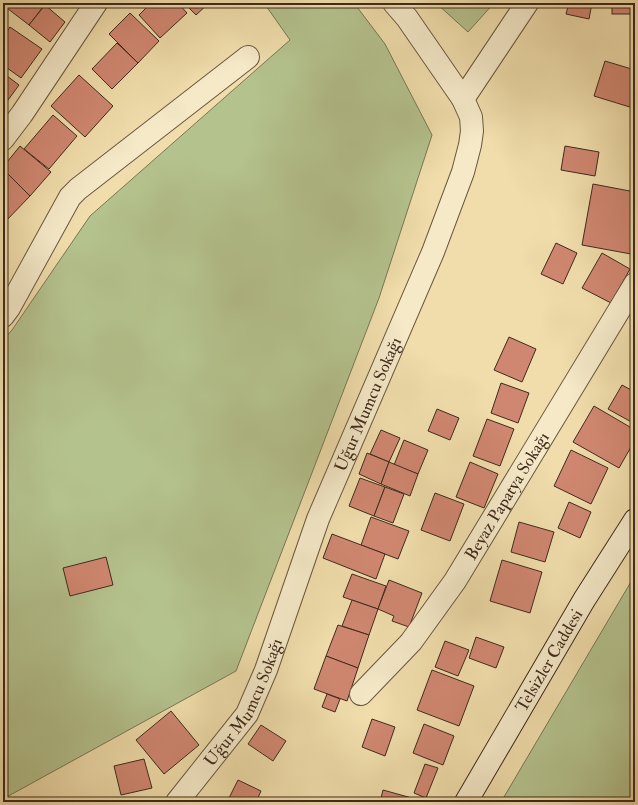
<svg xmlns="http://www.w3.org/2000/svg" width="638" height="805" font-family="'IM FELL Double Pica',serif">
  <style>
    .green { fill: #b4c28d; stroke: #7a7654 }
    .building { fill: #d08771; stroke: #3f2a1c }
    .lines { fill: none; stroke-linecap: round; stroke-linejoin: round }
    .street-casing { stroke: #6b5740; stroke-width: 24 }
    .secondary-casing { stroke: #3f2a1c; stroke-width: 24 }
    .street { stroke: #f5e9c8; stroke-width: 22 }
    .secondary { stroke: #f5e9c8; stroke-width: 22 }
    .labels { text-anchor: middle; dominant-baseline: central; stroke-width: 3; stroke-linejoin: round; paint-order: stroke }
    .street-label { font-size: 17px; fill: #3f2a1c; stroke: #f5e9c8 }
  </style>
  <rect width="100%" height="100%" fill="#f0ddab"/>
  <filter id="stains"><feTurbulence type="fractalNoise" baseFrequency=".005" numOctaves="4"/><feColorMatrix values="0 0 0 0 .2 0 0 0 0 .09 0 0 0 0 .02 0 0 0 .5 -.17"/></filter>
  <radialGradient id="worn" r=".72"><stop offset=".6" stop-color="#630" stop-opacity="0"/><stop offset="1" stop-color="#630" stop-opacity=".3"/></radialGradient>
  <g class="green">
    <polygon points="264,3 354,3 385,44 432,135 379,298 236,671 3,799 3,340 12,330 90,216 290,40"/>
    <polygon points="436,3 494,3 468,32"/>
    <polygon points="635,575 635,802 501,802"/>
  </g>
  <g class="building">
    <polygon points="3,3 46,3 29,25 3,5"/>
    <polygon points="151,3 178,3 187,13 160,38 139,15"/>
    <polygon points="184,3 209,3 196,15"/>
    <polygon points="569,3 592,3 589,19 566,14"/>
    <rect x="612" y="3" width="20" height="11"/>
    <polygon points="45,5 65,22 50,42 29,25"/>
    <polygon points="130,13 159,41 138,63 109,34"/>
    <polygon points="10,27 42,49 21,78 3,65 3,37"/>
    <polygon points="117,43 138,63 112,89 92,69"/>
    <polygon points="605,61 635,70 635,101 633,108 594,96"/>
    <polygon points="3,73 19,85 3,107"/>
    <polygon points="79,75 113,106 85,137 51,106"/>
    <polygon points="53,115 77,136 49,169 24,149"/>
    <polygon points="20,146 51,172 30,196 3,169 3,167"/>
    <polygon points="565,146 599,152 595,176 561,170"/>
    <polygon points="3,169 30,196 3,224"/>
    <polygon points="593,184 635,192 635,230 631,254 582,245"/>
    <polygon points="556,243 577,253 563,284 541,274"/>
    <polygon points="602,253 630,269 611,303 582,288"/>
    <polygon points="509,337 536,349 522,382 494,370"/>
    <polygon points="501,383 529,393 518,423 491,413"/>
    <polygon points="622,385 635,392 635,424 608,409"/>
    <polygon points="594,406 635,430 635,440 619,468 573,442"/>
    <polygon points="437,409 459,418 450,440 428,431"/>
    <polygon points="487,419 514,429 500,466 473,456"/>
    <polygon points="381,430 400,438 389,462 370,454"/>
    <polygon points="404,440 428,450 418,474 394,465"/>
    <polygon points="571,450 608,468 591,504 554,486"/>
    <polygon points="367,453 389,462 381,484 359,474"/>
    <polygon points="389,462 418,474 410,496 381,484"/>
    <polygon points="470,462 498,474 484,508 456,497"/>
    <polygon points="360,478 385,487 374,516 349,506"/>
    <polygon points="385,487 404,494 393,523 374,516"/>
    <polygon points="435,493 464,504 450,541 421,530"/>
    <polygon points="569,502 591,512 580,538 558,528"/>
    <polygon points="371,517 409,531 398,559 361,545"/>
    <polygon points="519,522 554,532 545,562 511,552"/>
    <polygon points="332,534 385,554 376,579 323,558"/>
    <polygon points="106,557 113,585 70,596 63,568"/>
    <polygon points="502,560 542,572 530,613 490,601"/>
    <polygon points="352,574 386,586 378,609 343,597"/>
    <polygon points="389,580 422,593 409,627 392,621 394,616 378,609"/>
    <polygon points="352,600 378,609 369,635 342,626"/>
    <polygon points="338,625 369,635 358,668 326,656"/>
    <polygon points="476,637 504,647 496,668 469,658"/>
    <polygon points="445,641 469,650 458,676 435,667"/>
    <polygon points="326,656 358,668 347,701 314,689"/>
    <polygon points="432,670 474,686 459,726 417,710"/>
    <polygon points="327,694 340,699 335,712 322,707"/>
    <polygon points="171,711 199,745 164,774 136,740"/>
    <polygon points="372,719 395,727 385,756 362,747"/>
    <polygon points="424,724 454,736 443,765 413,753"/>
    <polygon points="261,725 286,741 273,761 248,744"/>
    <polygon points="144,759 152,788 121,795 114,766"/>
    <polygon points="425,764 438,768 426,798 414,793"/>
    <polygon points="238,780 261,791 256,802 227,802"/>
    <polygon points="383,790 419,800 418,802 380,802"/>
  </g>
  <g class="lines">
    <g class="street-casing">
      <g id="street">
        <polyline points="463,99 527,3"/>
        <polyline points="3,139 22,114 96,3"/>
        <polyline points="3,316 9,308 70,197 78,189 248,57"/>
        <path id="s1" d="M361 694 411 642 455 581 635 284"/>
        <path id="s2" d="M177 802 247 714 266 670 318 519 433 252 463 172 470 145 472 131 471 117 463 99 407 18 394 3"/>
      </g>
    </g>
    <g class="secondary-casing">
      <g id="secondary">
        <path id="s3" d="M466 802 584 600 635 520"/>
      </g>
    </g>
    <use href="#street" class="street"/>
    <use href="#secondary" class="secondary"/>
  </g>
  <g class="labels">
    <g class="street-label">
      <text stroke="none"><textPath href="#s2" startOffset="445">Uğur Mumcu Sokağı</textPath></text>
      <text stroke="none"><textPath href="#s1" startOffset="247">Beyaz Papatya Sokağı</textPath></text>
      <text stroke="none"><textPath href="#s3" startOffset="164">Telsizler Caddesi</textPath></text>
      <text stroke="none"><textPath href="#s2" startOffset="121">Uğur Mumcu Sokağı</textPath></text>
    </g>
  </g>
  <rect width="638" height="805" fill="none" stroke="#f0ddab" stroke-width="16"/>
  <rect x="4" y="4" width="630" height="797" fill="none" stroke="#3f2a1c" stroke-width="2"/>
  <rect x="8" y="8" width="622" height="789" fill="none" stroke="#3f2a1c"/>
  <rect width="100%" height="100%" filter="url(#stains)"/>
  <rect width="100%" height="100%" fill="url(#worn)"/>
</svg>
